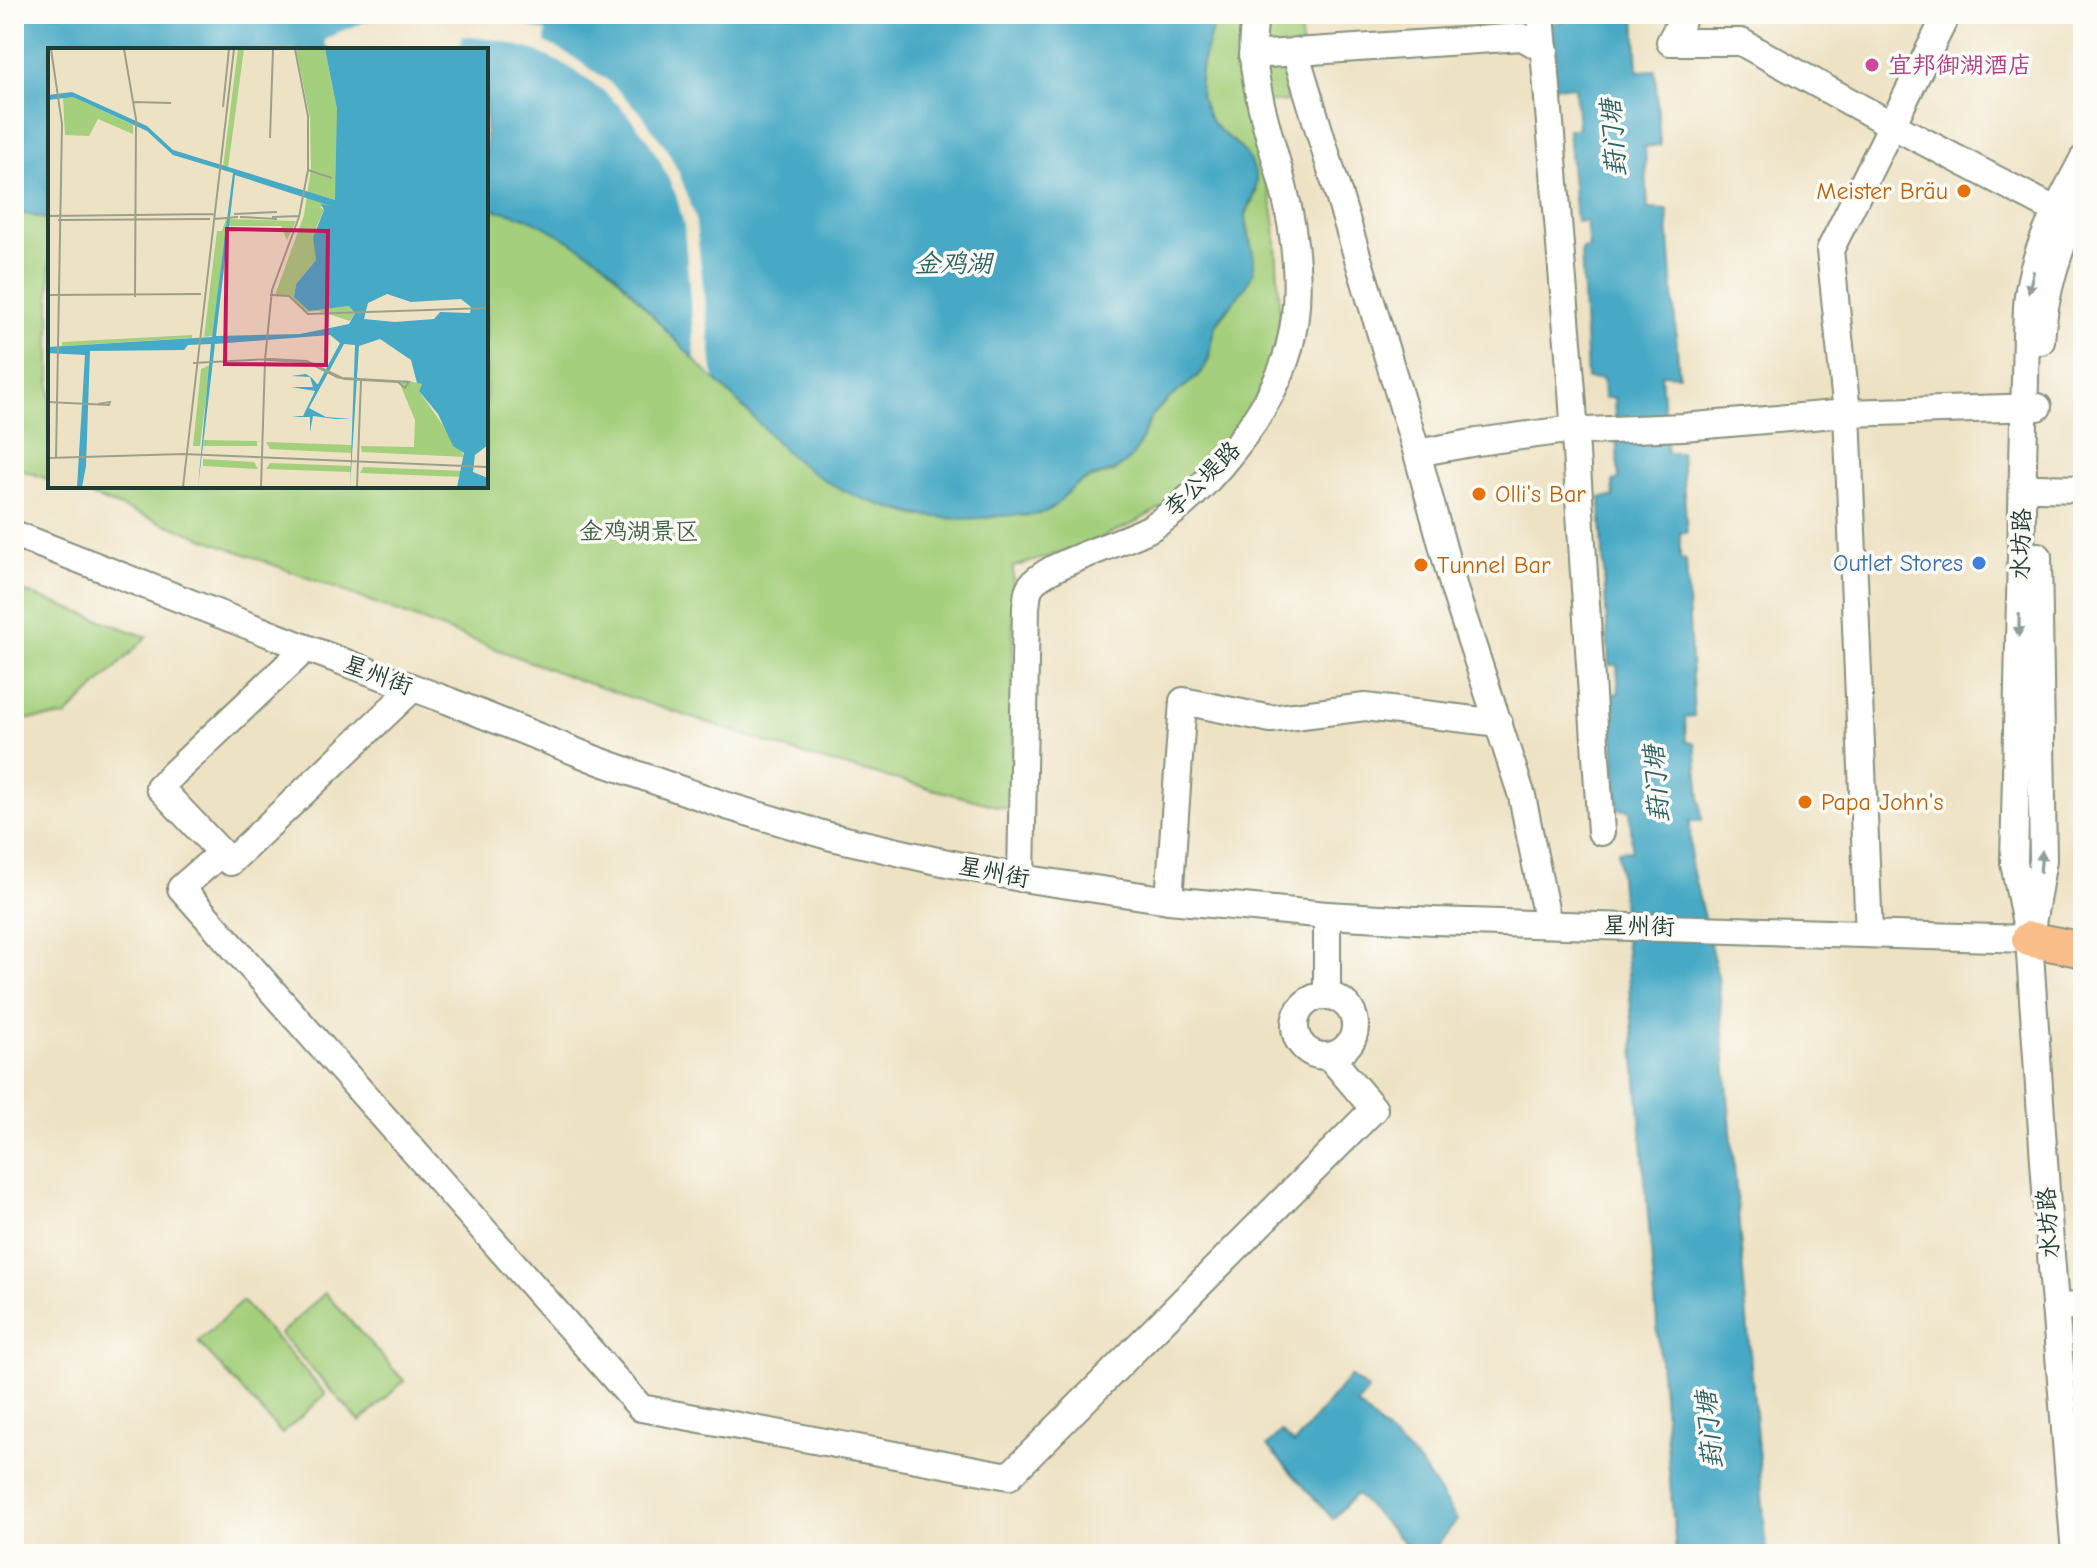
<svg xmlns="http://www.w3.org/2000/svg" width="2097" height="1568" font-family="'Comic Neue','LXGW WenKai TC',sans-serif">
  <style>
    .green { fill: #a4cf7c; stroke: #628658; stroke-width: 2 }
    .water { fill: #46a9c5; stroke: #32737c; stroke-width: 2 }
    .pier { fill: #eee2c4 }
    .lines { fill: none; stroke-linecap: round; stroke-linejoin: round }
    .minor-casing { stroke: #86907c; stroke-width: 30 }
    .major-casing { stroke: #86907c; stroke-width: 38 }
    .minor { stroke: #fff; stroke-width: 26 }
    .major { stroke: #f8bd88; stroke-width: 34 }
    .oneway { fill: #8f9e9a }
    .hotel-dot { fill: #d1479c; stroke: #fdfcf7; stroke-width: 3 }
    .food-dot { fill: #e8710a; stroke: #fdfcf7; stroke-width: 3 }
    .shop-dot { fill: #3f7fe0; stroke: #fdfcf7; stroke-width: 3 }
    .labels { text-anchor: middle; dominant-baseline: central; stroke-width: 7; stroke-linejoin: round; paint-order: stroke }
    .hotel-label { font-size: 24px; fill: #b23c85; stroke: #fdfcf7; text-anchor: start }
    .food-label { font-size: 24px; fill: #c56008; stroke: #fdfcf7; text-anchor: start }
    .street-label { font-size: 24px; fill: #1f3d34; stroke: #fdfcf7 }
    .park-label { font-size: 24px; fill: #406246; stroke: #fdfcf7 }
    .shop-label { font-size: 24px; fill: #366cbe; stroke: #fdfcf7; text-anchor: end }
    .water-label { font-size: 26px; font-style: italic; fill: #2d6367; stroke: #fdfcf7 }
    .inset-road { fill: none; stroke: #9ba08a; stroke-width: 2 }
    .view { fill: #c2185b; fill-opacity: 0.15; stroke: #c2185b; stroke-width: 4 }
    .inset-edge { fill: none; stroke: #1f3d34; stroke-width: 4 }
  </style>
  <rect width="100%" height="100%" fill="#fdfcf7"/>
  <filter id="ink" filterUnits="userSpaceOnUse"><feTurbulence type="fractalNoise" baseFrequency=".0125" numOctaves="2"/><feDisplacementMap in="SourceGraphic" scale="16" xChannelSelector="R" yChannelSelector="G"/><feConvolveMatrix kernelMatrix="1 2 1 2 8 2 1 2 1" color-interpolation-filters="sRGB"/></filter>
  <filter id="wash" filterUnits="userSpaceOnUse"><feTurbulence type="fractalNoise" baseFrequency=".006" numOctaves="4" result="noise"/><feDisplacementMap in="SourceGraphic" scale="32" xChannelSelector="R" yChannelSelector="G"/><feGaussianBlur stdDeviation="1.8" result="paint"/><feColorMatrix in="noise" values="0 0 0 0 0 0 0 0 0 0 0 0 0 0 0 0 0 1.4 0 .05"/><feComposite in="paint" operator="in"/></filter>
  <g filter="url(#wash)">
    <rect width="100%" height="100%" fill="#eee2c4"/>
    <g class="green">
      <path d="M1215 14H1300L1302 51 1284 52 1287 101 1244 104 1271 199 1275 227 1280 316 1276 347 1256 398 1214 459 1164 506 1132 524 1080 547 1013 567 1012 810 810 757 581 681 65 486H486V201L490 209 510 212 542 223 602 260 665 329 798 462 841 489 881 505 918 516 987 518 1013 514 1025 516 1051 509 1075 485 1089 479 1114 472 1138 448 1152 416 1171 397 1202 372 1209 360 1211 342 1215 327 1249 279 1254 264 1246 215 1257 191C1252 178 1249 160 1241 149 1235 140 1225 136 1217 129 1207 118 1201 102 1200 88 1199 58 1212 41 1215 14Z"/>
      <polygon points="14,211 50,220 50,480 14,467"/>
      <polygon points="14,588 147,637 65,717 14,720"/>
      <polygon points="325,1293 404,1381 360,1422 280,1334"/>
      <polygon points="242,1301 326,1394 282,1434 198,1342"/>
    </g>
    <g class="water">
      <path d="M14 14H1215C1212 42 1195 64 1201 95 1204 108 1209 120 1218 129 1231 142 1245 147 1253 167 1263 192 1249 196 1246 215 1243 232 1256 250 1254 266 1251 289 1226 305 1216 325 1208 342 1213 359 1200 373 1186 389 1165 398 1152 416 1144 428 1142 444 1132 456 1115 478 1095 471 1076 485 1063 494 1058 508 1042 513 1027 517 1013 514 998 516 932 527 849 503 798 462 781 449 767 431 752 416 722 386 690 356 661 325 643 305 625 283 605 263 597 256 587 251 578 246 545 226 529 215 490 209L486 201V50H50V220L14 211Z"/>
      <polygon points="1562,14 1635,14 1638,71 1655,70 1660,145 1645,147 1648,209 1667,210 1679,375 1661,374 1667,453 1681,453 1687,533 1680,533 1680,559 1686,560 1694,716 1685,717 1686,742 1695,743 1702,821 1690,821 1691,864 1718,977 1767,1554 1676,1554 1619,864 1618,851 1632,850 1630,810 1618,809 1611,694 1619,693 1617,665 1609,665 1600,498 1614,497 1613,481 1619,480 1614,398 1604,398 1603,379 1587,379 1581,249 1589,248 1586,221 1576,222 1568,129 1578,129 1575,87 1554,86 1550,23 1563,22"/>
      <polygon points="1350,1376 1368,1390 1357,1404 1421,1465 1457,1520 1430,1554 1415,1554 1356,1494 1333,1519 1267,1446 1281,1432 1294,1444"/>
    </g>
    <polygon class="pier" points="407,14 469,14 512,21 546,32 545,42 570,55 607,80 640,112 666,148 679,173 695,217 714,379 695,359 684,225 676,195 660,161 646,137 622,108 601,89 566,65 533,50 498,40 462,36 460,45 417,50 330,50 324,41 337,33 370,20"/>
  </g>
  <g filter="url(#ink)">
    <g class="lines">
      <g class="minor-casing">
        <g id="minor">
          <polyline points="1541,14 1572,391 1601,832"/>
          <polyline points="1685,14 1670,42 1741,42 1892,125 2072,219"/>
          <polyline points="1295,51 1417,453 1455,592 1522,796 1548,924"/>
          <polyline points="1252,55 1522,37 1545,50"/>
          <path d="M2041 341C2044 294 2059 244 2081 202"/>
          <polyline points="1586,431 1683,427 1847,413 2038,407"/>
          <polyline points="1417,453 1477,442 1574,429"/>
          <polyline points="2037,488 2083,489"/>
          <polyline points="14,534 306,648 449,701 599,761 727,806 832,837 933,860 1021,878 1169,900 1327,915 1434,921 2029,939"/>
          <polyline points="306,648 159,787 230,862 413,688"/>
          <polyline points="221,853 181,888 641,1408 1009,1476 1374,1109 1329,1056"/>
          <path d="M1021 878 1026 607C1027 601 1027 594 1029 589 1039 565 1126 543 1152 527 1206 494 1273 409 1289 348 1303 297 1296 236 1283 186 1272 143 1257 101 1253 56 1251 43 1254 28 1255 14"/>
          <polyline points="1169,900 1183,701 1271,719 1365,707 1499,723"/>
          <polyline points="1327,915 1327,995"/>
          <polyline points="2032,924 2043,860 2038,556"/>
          <polyline points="1869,934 1847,413 1830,250 1947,14"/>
          <circle cx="1325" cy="1026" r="30"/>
          <polyline points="2055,1307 2083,1306"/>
          <path d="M2075 1554 2047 1205 2029 939 2014 863 2026 334C2027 320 2026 304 2029 290 2036 244 2062 200 2083 159"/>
        </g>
      </g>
      <g class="major-casing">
        <polyline id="major" points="2029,939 2083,950"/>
      </g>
      <use href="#minor" class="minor"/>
      <use href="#major" class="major"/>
    </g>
    <defs><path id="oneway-solid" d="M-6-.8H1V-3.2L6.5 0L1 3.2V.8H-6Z" transform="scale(2)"/></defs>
    <g class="oneway">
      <use href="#oneway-solid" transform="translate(2031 282) rotate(103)"/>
      <use href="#oneway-solid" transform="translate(2019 625) rotate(91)"/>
      <use href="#oneway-solid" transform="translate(2041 862) rotate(-85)"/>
    </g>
  </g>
  <circle class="hotel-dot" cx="1872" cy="65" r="8"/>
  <g class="food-dot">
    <circle cx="1964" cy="191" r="8"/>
    <circle cx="1479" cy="494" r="8"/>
    <circle cx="1421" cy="565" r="8"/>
    <circle cx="1805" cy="802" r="8"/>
  </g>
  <circle class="shop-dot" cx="1979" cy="563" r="8"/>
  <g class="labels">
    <g class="hotel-label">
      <text x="1888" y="65">宜邦御湖酒店</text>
    </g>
    <g class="food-label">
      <text x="1948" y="191" text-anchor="end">Meister Bräu</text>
      <text x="1495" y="494">Olli's Bar</text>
      <text x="1437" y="565">Tunnel Bar</text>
      <text x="1821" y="802">Papa John's</text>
    </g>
    <g class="street-label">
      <text transform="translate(1202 479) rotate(-45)">李公堤路</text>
      <text transform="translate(2021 544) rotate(-89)">水坊路</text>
      <text transform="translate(378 675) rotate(20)">星州街</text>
      <text transform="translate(994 872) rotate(11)">星州街</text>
      <text transform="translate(1639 926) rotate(1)">星州街</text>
      <text transform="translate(2048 1223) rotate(-94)">水坊路</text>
    </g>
    <g class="park-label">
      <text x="639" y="531">金鸡湖景区</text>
    </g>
    <g class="shop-label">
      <text x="1963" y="563">Outlet Stores</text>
    </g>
    <g class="water-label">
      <text transform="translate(1614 138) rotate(-94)">葑门塘</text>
      <text x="953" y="264">金鸡湖</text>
      <text transform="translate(1657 784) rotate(-94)">葑门塘</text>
      <text transform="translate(1710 1430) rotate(-95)">葑门塘</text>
    </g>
  </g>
  <g transform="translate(48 48)">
    <rect width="440" height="440" fill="#eee2c4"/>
    <path d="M190 1H196L180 120 175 119ZM248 1H277L289 61 290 138 287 152 274 148 283 158 272 159 276 162 267 182 268 212 248 236 246 248 261 263 301 258 307 265 302 273 271 263 256 264 242 247H227L256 167 263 121 262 70ZM25 49 85 77V86L50 71 41 88 17 87 15 50ZM178 171 248 173 239 192 233 178H181L164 288 156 289 169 183H174ZM144 287V290L14 298V294ZM162 317 152 398H145L153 321ZM356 332 374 336 371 343 417 409 314 404 313 398 366 399 367 372 352 336ZM156 392 209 393V398H155ZM218 394 304 397 303 405 222 401ZM155 411 206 414 210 421 155 418ZM222 415 303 418V424L218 421ZM315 419 416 423 415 429 312 425Z" fill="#a4cf7c"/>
    <path d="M277 1H440V397L427 407 425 424 440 430V439H409L416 405 405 398 390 366 371 343 374 336 369 335 363 312 332 291 311 298 302 439 307 297 296 296 261 360 278 369 303 371H287L265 368 262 384V369H252L243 368H255L267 343 243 339H265L262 329 243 328 258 326 264 330 269 336H270L292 295 282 287 167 296 150 439 163 296 140 297 136 302 42 303 38 418 34 439H29L37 307 0 305V299L164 289 185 125 125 107 99 83 25 49 0 52V47L24 44 99 78 125 102 287 152 289 61ZM187 127 283 158 273 156 276 162 265 190 268 212 248 236 246 249 261 263 301 258 307 265 301 276 252 286 168 288ZM339 246 363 254 413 251 423 259 422 265 392 264 386 271 347 274 316 271 320 255Z" fill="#46a9c5" fill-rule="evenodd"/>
    <path class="inset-road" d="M3 1 14 76 8 410M76 1 88 71 87 249M86 54 123 55M175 59 181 1M222 90 225 1M260 122 284 130M186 166 229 164M0 168 166 166M192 169 229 171M224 169 251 168M166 171 190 169M10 172 162 171M0 247 153 246M222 247 241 248 260 266 440 260M217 312 224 242 251 169 260 122V68L247 1M145 315 222 311 259 313 294 330 361 334 357 340 350 334 297 331 289 329 259 314 217 312M0 354 61 357 62 354 50 356M0 410 135 406 440 419M135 439 186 1M213 439 217 312M309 439 313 332"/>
    <path class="view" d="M179 181 280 183 278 317 177 316Z"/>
    <rect width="440" height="440" class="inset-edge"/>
  </g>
  <rect width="2097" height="1568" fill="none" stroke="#fdfcf7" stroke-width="48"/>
</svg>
